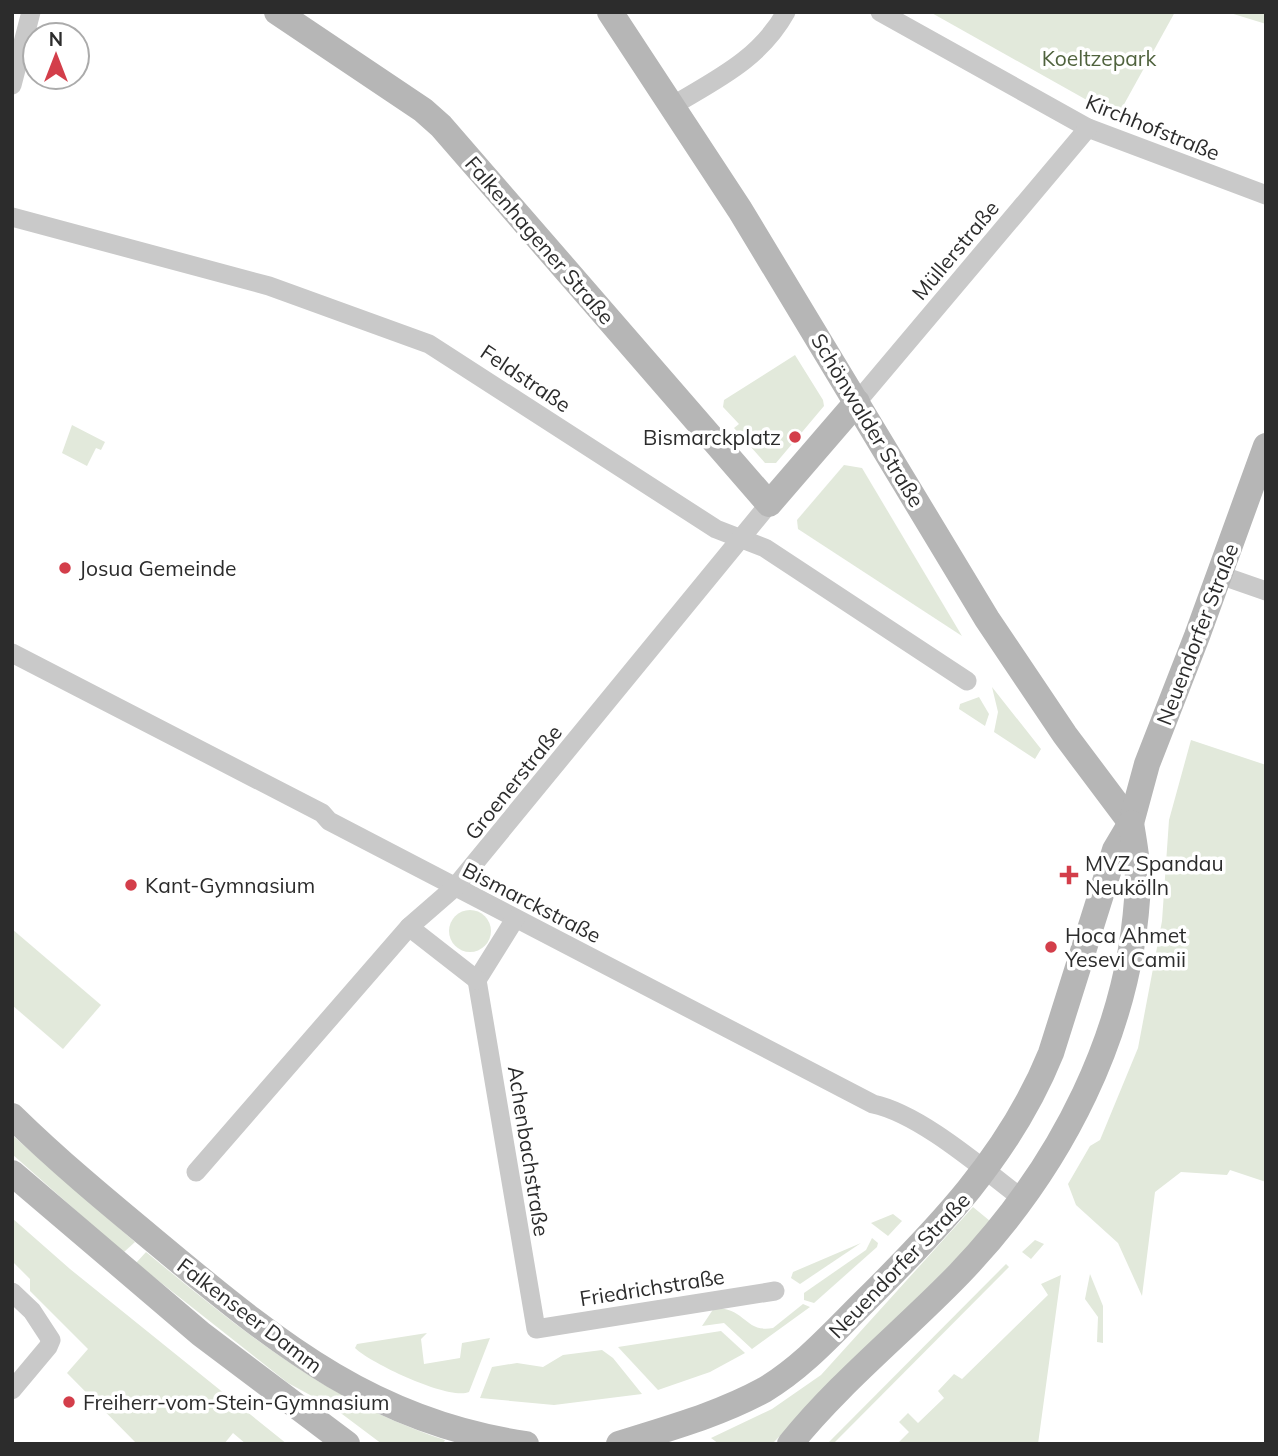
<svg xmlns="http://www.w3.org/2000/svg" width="1278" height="1456" font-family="Mulish,sans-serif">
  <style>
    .green { fill: #e2e9db }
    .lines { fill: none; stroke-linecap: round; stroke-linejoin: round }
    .street { stroke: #c9c9c9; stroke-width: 19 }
    .secondary { stroke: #b6b6b6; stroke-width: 26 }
    .poi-dot { fill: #d33e4a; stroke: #fff; stroke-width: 2.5 }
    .labels { text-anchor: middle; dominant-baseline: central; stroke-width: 7; stroke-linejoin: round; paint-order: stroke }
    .park-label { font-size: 21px; fill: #50633e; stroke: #fff }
    .street-label { font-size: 21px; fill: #2c2c2c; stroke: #fff }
    .poi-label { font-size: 21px; fill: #2c2c2c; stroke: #fff; text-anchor: start }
  </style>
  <rect width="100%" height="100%" fill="#fff"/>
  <g class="green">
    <polygon points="930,12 1175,12 1117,117"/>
    <polygon points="1227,12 1266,12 1266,24"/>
    <polygon points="795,355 823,400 824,406 776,463 765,463 734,428 739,424 723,407 724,400"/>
    <polygon points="72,425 105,442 101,450 96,448 87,466 62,453"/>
    <polygon points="844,465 862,468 962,636 798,529 797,520"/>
    <polygon points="992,687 1041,749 1035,759 994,732 998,712"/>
    <polygon points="979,697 989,714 985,726 959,709 960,704"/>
    <polygon points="1191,740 1266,765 1266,1182 1230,1170 1227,1175 1181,1172 1155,1192 1142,1296 1118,1243 1076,1205 1068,1184 1090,1146 1100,1140 1138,1048 1162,921 1169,820"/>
    <circle cx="470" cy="931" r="21"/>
    <polygon points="12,929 101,1005 63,1049 12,1005"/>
    <polygon points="12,1135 135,1242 124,1252 108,1239 12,1154"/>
    <polygon points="973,1207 990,1221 969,1246 772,1444 719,1444 711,1438 772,1409 821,1375"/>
    <polygon points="893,1214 902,1221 888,1236 871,1223"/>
    <polygon points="12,1218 70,1269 287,1444 246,1444 233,1433 224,1444 137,1444 67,1373 88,1349 30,1291 30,1279 12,1261"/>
    <polygon points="872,1238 878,1243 877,1247 814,1303 804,1300 804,1293 866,1250"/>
    <polygon points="1035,1240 1044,1244 1031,1259 1022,1252"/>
    <polygon points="861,1243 800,1284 791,1278 793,1272"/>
    <path d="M146 1252C241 1330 326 1401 445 1440L443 1444H382L334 1408 288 1383 136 1263Z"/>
    <polygon points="1006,1264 1009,1267 833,1444 827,1444"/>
    <polygon points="1090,1274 1103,1306 1103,1343 1097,1342 1098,1317 1085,1299"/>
    <polygon points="1061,1275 1038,1444 897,1444 909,1432 899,1422 908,1413 918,1423 944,1398 938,1391 954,1374 962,1379 1048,1295 1041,1284"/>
    <path d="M803 1304 810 1307 752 1349 724 1323 702 1326 714 1308C747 1308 744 1333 773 1328Z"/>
    <polygon points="721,1331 745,1353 710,1372 658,1390 618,1347"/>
    <path d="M427 1333 421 1339 424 1364 460 1358 462 1343 490 1338 469 1392C450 1401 370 1363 355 1348L357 1344Z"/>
    <polygon points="602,1350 613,1358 642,1394 554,1405 480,1398 492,1367 517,1363 543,1367 563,1355"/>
  </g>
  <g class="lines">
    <g class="street">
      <polyline points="880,12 1088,128 1266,195"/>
      <polyline points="12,85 31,12"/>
      <path d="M672 106C717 79 760 59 786 12"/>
      <polyline points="12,217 269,286 429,344 716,529 765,548 967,681"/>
      <polyline points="857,402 1088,128"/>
      <polyline points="1220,575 1266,591"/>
      <path d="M12 653 322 813 329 821 873 1104C921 1114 984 1170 1024 1200"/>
      <polyline points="515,919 477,980 536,1329 775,1291"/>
      <polyline points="409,927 477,980"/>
      <polyline points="196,1172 409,927 455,887 769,504"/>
      <polyline points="12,1292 32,1311 51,1340 48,1347 12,1390"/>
    </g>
    <g class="secondary">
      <polyline points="277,12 423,110 441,126 769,504 857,402"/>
      <polyline points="610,12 740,210 987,619 1065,735 1131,823"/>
      <path d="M12 1116C62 1165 116 1209 169 1253 281 1346 377 1423 526 1444"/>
      <polyline points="12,1173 201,1334 347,1444"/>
      <path d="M619 1444C669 1428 718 1415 764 1390 801 1368 830 1336 860 1306 937 1230 1010 1155 1051 1053L1115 850 1131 823 1147 764 1197 636 1266 446"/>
      <path d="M790 1444C840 1382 904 1331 959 1274 1060 1169 1133 1030 1138 881 1138 862 1134 842 1131 823"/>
    </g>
  </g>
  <g class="poi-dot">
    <circle cx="795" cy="437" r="7"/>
    <circle cx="65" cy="568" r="7"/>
    <path d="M1065.5 864.5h7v7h7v7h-7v7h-7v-7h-7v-7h7z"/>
    <circle cx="131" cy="885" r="7"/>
    <circle cx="1051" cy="947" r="7"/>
    <circle cx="69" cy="1402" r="7"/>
  </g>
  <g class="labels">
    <g class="park-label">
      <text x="1099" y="58">Koeltzepark</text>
    </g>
    <g class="street-label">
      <text transform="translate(1153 127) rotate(22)">Kirchhofstraße</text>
      <text transform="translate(540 240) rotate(49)">Falkenhagener Straße</text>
      <text transform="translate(955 250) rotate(-50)">Müllerstraße</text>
      <text transform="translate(526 378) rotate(34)">Feldstraße</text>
      <text transform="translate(868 420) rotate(59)">Schönwalder Straße</text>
      <text transform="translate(1197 634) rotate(-69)">Neuendorfer Straße</text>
      <text transform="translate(513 782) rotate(-51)">Groenerstraße</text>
      <text transform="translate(532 902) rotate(27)">Bismarckstraße</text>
      <text transform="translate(529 1151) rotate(81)">Achenbachstraße</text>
      <text transform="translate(899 1265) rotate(-46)">Neuendorfer Straße</text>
      <text transform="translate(652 1287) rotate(-9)">Friedrichstraße</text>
      <text transform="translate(250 1315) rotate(37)">Falkenseer Damm</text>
    </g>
    <g class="poi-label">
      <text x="781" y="437" text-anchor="end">Bismarckplatz</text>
      <text x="79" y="568">Josua Gemeinde</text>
      <text x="1085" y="863">MVZ Spandau<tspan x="1085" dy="24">Neukölln</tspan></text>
      <text x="145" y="885">Kant-Gymnasium</text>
      <text x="1065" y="935">Hoca Ahmet<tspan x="1065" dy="24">Yesevi Camii</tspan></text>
      <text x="83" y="1402">Freiherr-vom-Stein-Gymnasium</text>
    </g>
  </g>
  <rect width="1278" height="1456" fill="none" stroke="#2c2c2c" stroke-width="28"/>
  <g transform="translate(56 56)"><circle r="33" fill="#ffffff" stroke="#ababab" stroke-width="2"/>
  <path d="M0-5L12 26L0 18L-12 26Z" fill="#d33e4a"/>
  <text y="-10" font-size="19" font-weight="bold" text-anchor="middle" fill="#2c2c2c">N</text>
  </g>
</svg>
